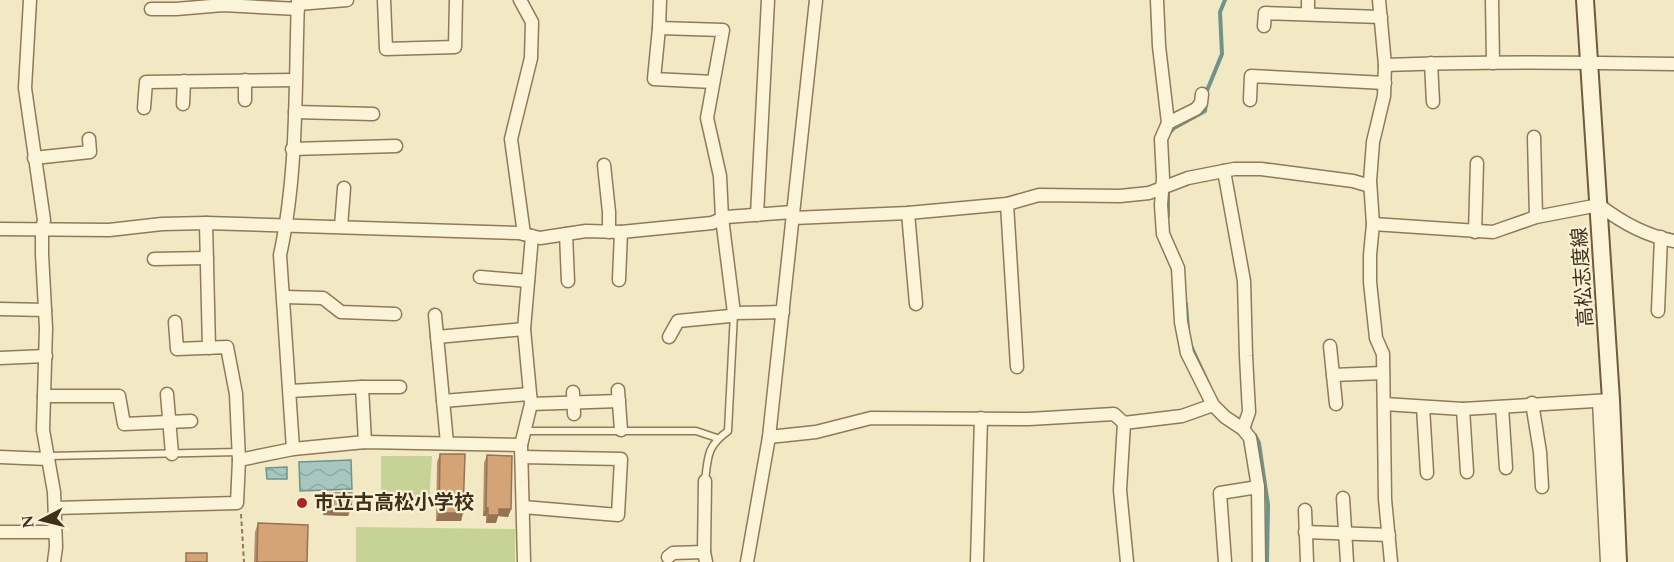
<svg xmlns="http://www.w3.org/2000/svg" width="1674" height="562" font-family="Spectral,'Noto Sans JP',serif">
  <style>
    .grass { fill: #c7d396 }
    .water { fill: url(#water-waves); stroke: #6c958e; stroke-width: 1.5 }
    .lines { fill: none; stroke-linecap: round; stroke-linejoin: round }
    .stream { stroke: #6c958e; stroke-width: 4 }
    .service-casing { stroke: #907a58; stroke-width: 9 }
    .minor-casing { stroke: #907a58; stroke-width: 15 }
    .secondary-casing { stroke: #725a3b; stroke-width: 20 }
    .path { stroke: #907a58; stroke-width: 2; stroke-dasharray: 4.5 3; stroke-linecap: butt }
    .service { stroke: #fcf4d9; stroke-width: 6 }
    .minor { stroke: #fcf4d9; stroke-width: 12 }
    .secondary { stroke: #fcf4d9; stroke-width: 16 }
    .wall { fill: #b78d65 }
    .shaded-wall { fill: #957353 }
    .building { fill: #d5a476; stroke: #957353; stroke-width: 1.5 }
    .poi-dot { fill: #a62921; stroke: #f9f1d5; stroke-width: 2 }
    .labels { text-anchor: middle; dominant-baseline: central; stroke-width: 4.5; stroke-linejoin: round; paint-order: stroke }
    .street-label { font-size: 20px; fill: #3f301d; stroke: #f9f1d5 }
    .poi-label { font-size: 20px; font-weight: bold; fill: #3f301d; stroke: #f9f1d5; text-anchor: start }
  </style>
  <defs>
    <pattern id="water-waves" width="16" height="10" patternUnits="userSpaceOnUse" patternTransform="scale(1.5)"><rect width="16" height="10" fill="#a6c6bf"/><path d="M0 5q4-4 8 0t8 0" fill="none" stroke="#90aaa4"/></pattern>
  </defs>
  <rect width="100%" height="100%" fill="#f3e8c4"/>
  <g class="grass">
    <polygon points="381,456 432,456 429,504 381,503"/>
    <polygon points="356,527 515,529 515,562 356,562"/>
  </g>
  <g class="water">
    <polygon points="351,460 352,489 300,491 299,462"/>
    <polygon points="287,467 287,479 267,479 266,468"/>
  </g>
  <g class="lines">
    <g class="stream">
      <polyline points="1206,93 1222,54 1220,12 1225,0"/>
      <polyline points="1169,133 1174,128 1205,111 1206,104"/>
      <polyline points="1168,216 1168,190"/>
      <polyline points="1186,304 1188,330"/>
      <polyline points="1191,346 1209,385"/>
      <polyline points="1255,435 1259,443 1268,505 1267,562"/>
    </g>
    <g class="service-casing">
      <g id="service">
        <polyline points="524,431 696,431 717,438"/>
        <polyline points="48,456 239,452"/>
        <path d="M705 481C708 456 707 446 728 431L734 313"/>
      </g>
    </g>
    <g class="minor-casing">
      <g id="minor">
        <polyline points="30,0 25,88 44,220 42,229 42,254 46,328 43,430 54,492 56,547 54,562"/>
        <polyline points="384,0 386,49 455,47 456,0"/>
        <polyline points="520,0 532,22 531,58 511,139 524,234"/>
        <polyline points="660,0 659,28 723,30 707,118 720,176 722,218 734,313 783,312"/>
        <polyline points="1157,0 1159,46 1168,123"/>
        <polyline points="1379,0 1385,65 1384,96 1373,142 1370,181 1373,224 1370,255 1370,282 1376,338 1383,354 1385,499 1391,562"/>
        <polyline points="1492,0 1493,63"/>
        <polyline points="298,4 347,0"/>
        <polyline points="151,9 176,9 223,5 298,9"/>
        <polyline points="1308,14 1308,0"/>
        <polyline points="1264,26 1265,13 1381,17"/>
        <polyline points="659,28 654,79 713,82"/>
        <polyline points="1431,63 1433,102"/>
        <path d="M1385 65C1481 61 1578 62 1674 64"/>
        <polyline points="1202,94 1201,103 1196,109 1168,123 1161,139 1163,178 1161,205 1163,234 1178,268 1181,322 1187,353 1213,405 1225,417 1243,429 1250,438 1258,487 1259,562"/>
        <polyline points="245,100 245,80"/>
        <polyline points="1250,100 1251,76 1385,83"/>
        <polyline points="183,104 184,81"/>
        <polyline points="144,108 146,82 295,80"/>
        <polyline points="295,112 373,114"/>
        <polyline points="1534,137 1536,217"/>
        <polyline points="292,149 396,146"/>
        <polyline points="34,158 90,152 89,139"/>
        <polyline points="604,165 609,212 609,232"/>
        <polyline points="1224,171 1244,281 1246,356 1249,412 1243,429"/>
        <polyline points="1007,204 1017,367"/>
        <polyline points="908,213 916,304"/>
        <polyline points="757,215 768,0"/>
        <polyline points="793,218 908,213 1007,204 1039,195 1120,196 1149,193 1188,178 1234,169 1261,169 1353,181 1370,186"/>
        <polyline points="206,223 209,348"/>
        <path d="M1373 224 1493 232 1536 217 1599 205C1621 222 1646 236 1674 241"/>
        <polyline points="341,227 344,188"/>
        <polyline points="0,229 109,230 162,224 206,223 519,233 540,238 586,231 621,232 712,223 726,217 793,212"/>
        <polyline points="1475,232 1477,163"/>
        <polyline points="566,234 568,281"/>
        <polyline points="154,259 207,258"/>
        <polyline points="480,277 528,281"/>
        <polyline points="619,280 621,232"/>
        <polyline points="284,297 323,298 341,312 395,314"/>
        <polyline points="0,309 45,310"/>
        <polyline points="1658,311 1661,237"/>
        <polyline points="435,315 447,443"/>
        <polyline points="175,322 177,349 227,347 236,394 239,460"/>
        <polyline points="437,337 524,329"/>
        <polyline points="669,337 678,321 730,316 734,313"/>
        <polyline points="1330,346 1336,404"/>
        <polyline points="0,358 46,356"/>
        <polyline points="1333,375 1383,373"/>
        <polyline points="362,387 365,442"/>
        <polyline points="618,390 621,430"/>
        <polyline points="290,391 362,387 400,387"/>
        <polyline points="573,392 574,414"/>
        <polyline points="167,394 172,454"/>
        <polyline points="44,396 119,396 124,424 191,421"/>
        <polyline points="443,401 529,394"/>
        <polyline points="1599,401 1607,562"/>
        <polyline points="1532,403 1540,452 1542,487"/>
        <polyline points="531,404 619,401"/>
        <polyline points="1384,404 1463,409 1611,400"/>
        <polyline points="1423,407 1427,473"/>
        <polyline points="1502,407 1506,468"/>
        <polyline points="1463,409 1467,472"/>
        <polyline points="1124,423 1182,416 1213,405"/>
        <polyline points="769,437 816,432 871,418 1029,419 1114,414 1124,423 1120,490 1127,562"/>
        <polyline points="293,449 365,442 521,445"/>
        <polyline points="0,457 48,459"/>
        <polyline points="522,457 621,459 618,515 523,507"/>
        <polyline points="705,481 704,552 706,562"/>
        <polyline points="1343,498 1347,562"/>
        <path d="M55 508 237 503 239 460 293 449 280 255C298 173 295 84 298 0"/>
        <polyline points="1305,510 1307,562"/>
        <polyline points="0,532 54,532"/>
        <polyline points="1305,532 1389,535"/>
        <polyline points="668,557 673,553 704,552"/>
        <polyline points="524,562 521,445 531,404 524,329 532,236"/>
        <polyline points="747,562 769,437 816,0"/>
        <polyline points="977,562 981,418"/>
        <polyline points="1225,562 1220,493 1258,487"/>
      </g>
    </g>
    <g class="secondary-casing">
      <polyline id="secondary" points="1585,0 1611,400 1618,562"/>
    </g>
    <polyline class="path" points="241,514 244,562"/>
    <use href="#service" class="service"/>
    <use href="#minor" class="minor"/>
    <use href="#secondary" class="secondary"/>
  </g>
  <g class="wall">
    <polygon points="440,454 463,513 461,521 436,521 437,462"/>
    <polygon points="487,455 511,509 508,517 498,516 496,523 486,523 486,516 483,516 484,463"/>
    <polygon points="326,493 351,508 348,516 323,515 323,501"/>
    <polygon points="258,523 307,562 254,562 255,532"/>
  </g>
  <g class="shaded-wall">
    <polygon points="326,507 351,508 348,516 323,515"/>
    <polygon points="486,508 488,508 486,516 483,516"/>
    <polygon points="499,509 511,509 508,517 498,516 496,523 486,523 488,515"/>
    <polygon points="439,513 463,513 461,521 436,521"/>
  </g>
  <g class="building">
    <polygon points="440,454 465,454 463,513 439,513"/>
    <polygon points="487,455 512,456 511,509 499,509 499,515 488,515 488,508 486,508"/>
    <polygon points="326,493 352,493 351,508 326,507"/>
    <polygon points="258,523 308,525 307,562 257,562"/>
    <rect x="186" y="553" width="21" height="9"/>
  </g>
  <circle class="poi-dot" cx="302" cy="503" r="6"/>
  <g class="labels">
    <g class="street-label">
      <text transform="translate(1583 277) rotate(-94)">高松志度線</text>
    </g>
    <g class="poi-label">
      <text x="314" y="503">市立古高松小学校</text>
    </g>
  </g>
  <g transform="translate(42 520) rotate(263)" stroke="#f9f1d5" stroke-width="4.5" paint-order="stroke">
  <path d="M0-4.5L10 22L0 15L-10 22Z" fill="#3f301d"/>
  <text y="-9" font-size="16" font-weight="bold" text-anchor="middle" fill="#3f301d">N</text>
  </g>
</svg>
